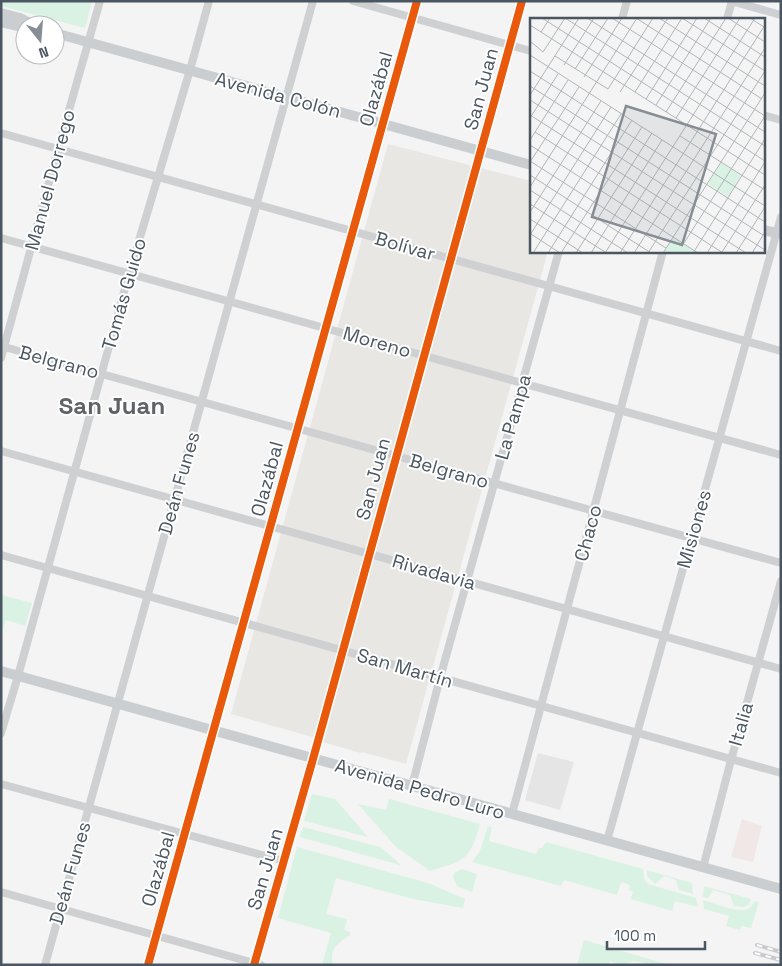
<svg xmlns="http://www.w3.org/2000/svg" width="782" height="966" font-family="'Space Grotesk',sans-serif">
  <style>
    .commercial { fill: #e8e7e3 }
    .education { fill: #e6e5e6 }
    .medical { fill: #f1e7e6 }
    .green { fill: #d9f2e3 }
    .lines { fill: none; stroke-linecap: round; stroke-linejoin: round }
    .minor { stroke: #ced0d2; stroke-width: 8 }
    .major { stroke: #caced1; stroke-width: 10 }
    .rail-casing { stroke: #c9cacc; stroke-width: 4 }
    .rail { stroke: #fff; stroke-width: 2; stroke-dasharray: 5.5; stroke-linecap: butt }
    .cycleway-casing { stroke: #fff; stroke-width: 11 }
    .cycleway { stroke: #e8590c; stroke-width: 8 }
    .labels { text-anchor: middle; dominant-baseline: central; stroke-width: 4; stroke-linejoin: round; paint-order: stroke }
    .street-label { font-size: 19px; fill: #4a5661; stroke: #fff }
    .district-label { font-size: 24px; font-weight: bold; fill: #5f6368; stroke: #fff }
    .inset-road { fill: none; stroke: #b0b5b9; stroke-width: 1 }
    .view { fill: #868d94; fill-opacity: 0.15; stroke: #868d94; stroke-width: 2.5 }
    .inset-edge { fill: none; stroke: #4a5661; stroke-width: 2.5 }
  </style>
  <rect width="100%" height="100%" fill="#f4f4f4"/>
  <polygon class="commercial" points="388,144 531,181 531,251 548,251 406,764 362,752 361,753 323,742 323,740 231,714"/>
  <polygon class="education" points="538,753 574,762 560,810 525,800"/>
  <polygon class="medical" points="742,819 762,826 753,862 731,857"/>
  <g class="green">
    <polygon points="1,1 92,1 85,28 1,6"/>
    <polygon points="1,595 32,603 25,626 6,620 1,635"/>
    <polygon points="312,794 335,799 368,837 304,821"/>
    <path d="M389 799 480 824C469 861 466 860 430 871L395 846 358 804 386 810Z"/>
    <polygon points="488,826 492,827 489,841 536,854 539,848 542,848 546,842 643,869 644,879 648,884 696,898 698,907 675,901 672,911 631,899 633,892 629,890 630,885 621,882 617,895 564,880 561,886 472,862 480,851"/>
    <polygon points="303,827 380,847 400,864 400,865 300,837"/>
    <path d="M297 847 428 883 465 899 463 908 413 899 336 878 326 914 347 919 344 930 350 932V935C338 944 329 947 333 965H322L331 933 278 918Z"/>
    <polygon points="462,869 477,874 472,892 457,886 453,877 454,873"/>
    <polygon points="647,870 692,883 693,894 679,890 676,880 664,876 655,884 647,876"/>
    <polygon points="704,886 751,899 749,904 744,907 734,906 730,895 713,890 708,898 703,897"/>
    <path d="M703 900C712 903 734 911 743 910 749 910 752 906 755 901L759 902 751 928 741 926 740 930 726 926 729 916 704 909Z"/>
    <path d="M584 940 670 965C665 965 659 965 653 965 643 964 634 957 625 965H620L610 961 609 965H577Z"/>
  </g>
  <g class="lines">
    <g class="minor">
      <polyline points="353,1 531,51"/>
      <polyline points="731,1 781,15"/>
      <polyline points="622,19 627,1"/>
      <polyline points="727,19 732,1"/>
      <polyline points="763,115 781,120"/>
      <polyline points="1,133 781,351"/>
      <polyline points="1,238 781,455"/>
      <polyline points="1,346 781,563"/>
      <polyline points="1,358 58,149 100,1"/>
      <polyline points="1,451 781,669"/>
      <polyline points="1,555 781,773"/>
      <polyline points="1,733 18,676 129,274 190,70 209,1"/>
      <polyline points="1,784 284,861"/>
      <polyline points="412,786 440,678 559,251"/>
      <polyline points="512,814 663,251"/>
      <polyline points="607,841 781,217"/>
      <polyline points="703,868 731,760 781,581"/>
      <polyline points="1,892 261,965"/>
      <polyline points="45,965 313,1"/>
      <polyline points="148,965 417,1"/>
      <polyline points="254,965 313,759 522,1"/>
    </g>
    <g class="major">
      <polyline points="1,13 20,18 33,25"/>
      <polyline points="1,22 17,26 25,27"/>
      <polyline points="55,33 531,165"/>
      <polyline points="763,230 781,234"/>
      <polyline points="1,671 781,889"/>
    </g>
    <g class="rail-casing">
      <g id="rail">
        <polyline points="757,945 781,952"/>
        <polyline points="755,953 781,960"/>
      </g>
    </g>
    <use href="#rail" class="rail"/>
    <g class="cycleway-casing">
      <g id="cycleway">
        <polyline points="148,965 417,1"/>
        <polyline points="254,965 313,759 522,1"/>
      </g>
    </g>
    <use href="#cycleway" class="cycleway"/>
  </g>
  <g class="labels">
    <g class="street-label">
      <text transform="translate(376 89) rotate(-74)">Olazábal</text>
      <text transform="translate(481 89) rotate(-75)">San Juan</text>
      <text transform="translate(278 95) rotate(15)">Avenida Colón</text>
      <text transform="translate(50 180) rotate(-75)">Manuel Dorrego</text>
      <text transform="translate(405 246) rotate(16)">Bolívar</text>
      <text transform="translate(124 294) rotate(-74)">Tomás Guido</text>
      <text transform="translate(377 342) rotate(16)">Moreno</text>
      <text transform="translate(59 362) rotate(15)">Belgrano</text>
      <text transform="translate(513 417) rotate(-74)">La Pampa</text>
      <text transform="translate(449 471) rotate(16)">Belgrano</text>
      <text transform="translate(267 479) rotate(-75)">Olazábal</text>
      <text transform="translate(373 479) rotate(-75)">San Juan</text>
      <text transform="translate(179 483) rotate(-74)">Deán Funes</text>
      <text transform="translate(694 529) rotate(-74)">Misiones</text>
      <text transform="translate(588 533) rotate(-75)">Chaco</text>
      <text transform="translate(434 572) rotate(16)">Rivadavia</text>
      <text transform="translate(405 668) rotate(16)">San Martín</text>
      <text transform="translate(741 724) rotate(-74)">Italia</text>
      <text transform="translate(420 789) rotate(16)">Avenida Pedro Luro</text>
      <text transform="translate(158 869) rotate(-74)">Olazábal</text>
      <text transform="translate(265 869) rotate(-74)">San Juan</text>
      <text transform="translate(70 873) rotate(-74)">Deán Funes</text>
    </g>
    <g class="district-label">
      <text x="112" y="405">San Juan</text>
    </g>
  </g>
  <g transform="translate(530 18)">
    <rect width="235" height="235" fill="#f4f4f4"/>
    <path d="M191 145 211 157 198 179 178 166ZM143 220 163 232 161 235H134Z" fill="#d9f2e3"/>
    <path class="inset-road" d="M12 0 235 143M35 0 235 128M57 0 235 114M82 0 235 98M106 0 232 81M129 0 235 68M152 0 235 53M174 0 235 39M198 0 235 24M220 0 234 9M0 7 235 157M11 14 20 0M0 23 13 34 35 0M0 37 235 188M25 38 78 71 123 0M34 47 64 0M45 51 78 0M0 53 235 204M54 59 92 0M0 68 233 217M90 74 138 0M105 74 152 0M0 77 49 0M116 81 167 0M0 82 235 232M126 87 181 0M136 94 196 0M0 97 216 235M0 100 28 56M146 100 210 0M5 114 193 235M150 118 235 172M0 122 38 62M0 127 168 235M0 143 136 230M0 144 49 69M0 157 121 235M0 169 107 0M0 172 98 235M0 186 75 234M0 194 71 83M0 201 53 235M1 216 30 235M0 217 81 89M154 225 235 98M192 234 235 167M3 235 91 96M18 235 102 102M31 235 112 109M46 235 122 115M61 235 132 122M75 235 225 0M90 235 235 7M104 235 235 30M118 235 235 53M133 235 235 75M163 235 235 121M177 235 235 144M206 235 235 189M222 235 235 214"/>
    <path class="view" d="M96 88 186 116 152 227 62 199Z"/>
    <rect width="235" height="235" class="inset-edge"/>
  </g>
  <rect width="782" height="966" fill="none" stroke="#4a5661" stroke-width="5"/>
  <g transform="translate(40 40) rotate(163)"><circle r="24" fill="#ffffff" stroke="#b7bbc0"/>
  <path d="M0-4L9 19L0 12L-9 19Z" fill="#868d94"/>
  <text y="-8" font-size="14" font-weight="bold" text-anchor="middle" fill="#4a5661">N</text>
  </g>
  <path d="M607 941v8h98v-8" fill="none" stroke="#4a5661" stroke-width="2.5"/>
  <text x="614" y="941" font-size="15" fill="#4a5661" stroke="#ffffff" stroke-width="4" paint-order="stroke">100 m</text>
</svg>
